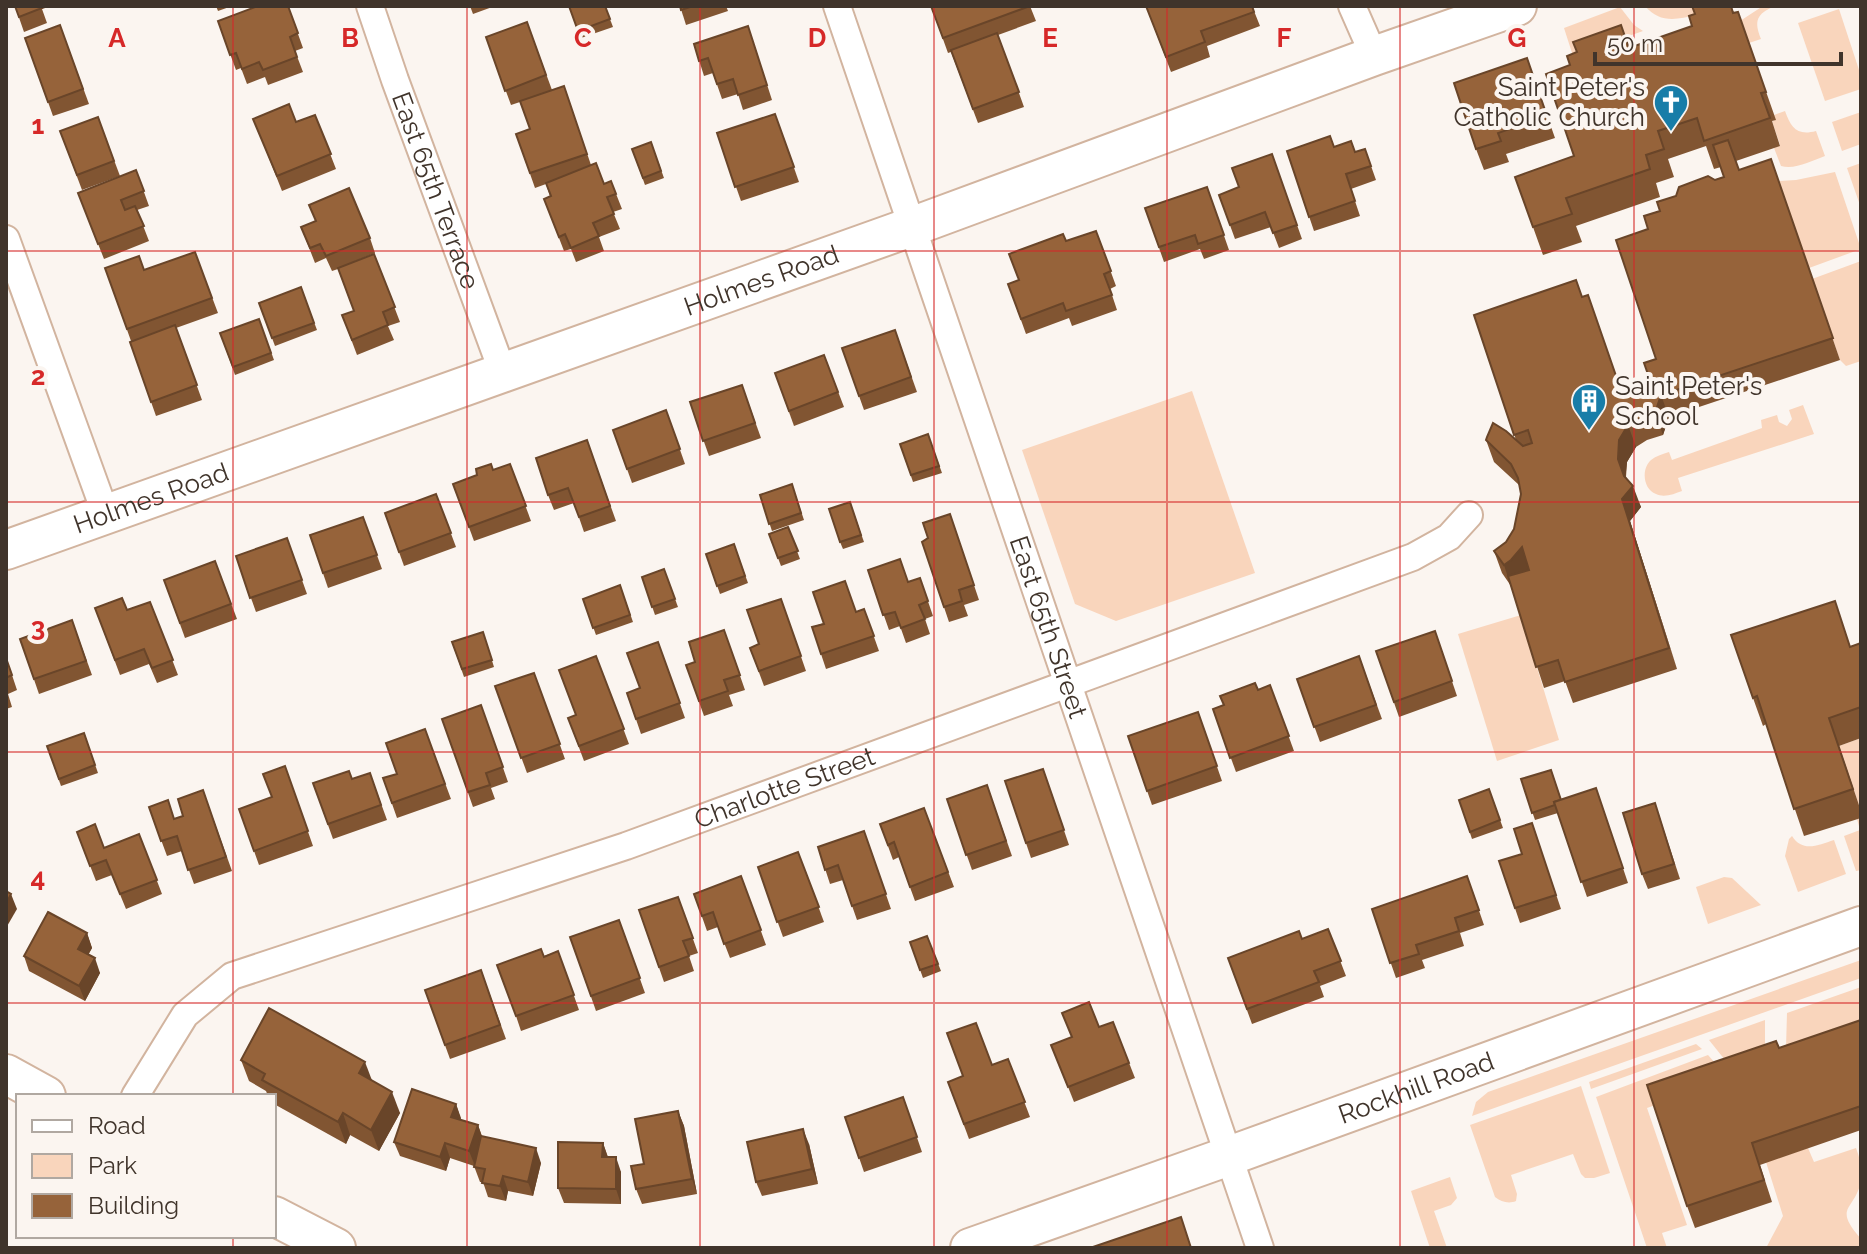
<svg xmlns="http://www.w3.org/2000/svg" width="1867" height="1254" font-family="Raleway,sans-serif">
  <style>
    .green { fill: #f9d5bc }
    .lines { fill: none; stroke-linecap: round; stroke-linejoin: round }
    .street-casing { stroke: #d2b49f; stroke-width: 30 }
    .secondary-casing { stroke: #d2b49f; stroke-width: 42 }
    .street { stroke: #fff; stroke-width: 26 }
    .secondary { stroke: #fff; stroke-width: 38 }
    .wall { fill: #815532 }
    .shaded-wall { fill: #694529 }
    .building { fill: #96633a; stroke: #694529; stroke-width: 2 }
    .grid { fill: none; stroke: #d62828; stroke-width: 2; stroke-opacity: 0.55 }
    .labels { text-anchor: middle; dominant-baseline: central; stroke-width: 8; stroke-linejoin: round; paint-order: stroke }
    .poi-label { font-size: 26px; fill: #40342b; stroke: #fbf5f0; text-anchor: end }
    .street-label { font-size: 26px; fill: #40342b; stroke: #fbf5f0 }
    .grid-label { font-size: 26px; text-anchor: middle; font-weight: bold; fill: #d62828; stroke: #fbf5f0; stroke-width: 8; stroke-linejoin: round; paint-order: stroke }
  </style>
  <rect width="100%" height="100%" fill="#fbf5f0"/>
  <g class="green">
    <path d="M1645 6H1693L1696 15C1676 20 1659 23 1645 6Z"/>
    <path d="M1763 6H1775C1756 14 1754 21 1761 39L1749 43 1737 23Z"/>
    <polygon points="1620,7 1634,25 1643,31 1573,56 1564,28"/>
    <polygon points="1839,9 1861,76 1861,89 1825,101 1798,23"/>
    <path d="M1785 111C1791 128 1797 136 1816 131L1825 156C1811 161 1795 170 1781 166L1774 148 1780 145 1772 121 1775 120 1774 115Z"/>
    <polygon points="1861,112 1861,144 1842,151 1832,122"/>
    <polygon points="1861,163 1861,208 1847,168"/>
    <polygon points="1835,172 1861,249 1809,268 1779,181 1796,180"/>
    <polygon points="1861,261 1861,361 1846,366 1840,360 1812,279"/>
    <polygon points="1192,391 1255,573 1116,621 1075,604 1022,450"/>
    <path d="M1803 405 1814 434 1678 478 1682 491C1674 494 1664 498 1656 494 1643 489 1641 469 1651 460 1656 456 1663 454 1669 452L1672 460 1762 428 1761 420 1777 415 1779 422 1787 426 1792 419 1789 410Z"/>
    <polygon points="1521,615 1559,740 1497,761 1458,634"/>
    <polygon points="1861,738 1861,811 1839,746"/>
    <polygon points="1861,818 1861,870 1856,871 1844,836 1860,830 1857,819"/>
    <path d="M1792 836C1803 853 1818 845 1834 840L1846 874 1798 892 1785 856 1789 839Z"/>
    <polygon points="1724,877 1732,878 1761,905 1708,924 1696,887"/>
    <polygon points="1861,960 1861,978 1472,1116 1476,1102 1488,1092"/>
    <polygon points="1861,987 1861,1043 1787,1069 1775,1048 1786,1048 1787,1013"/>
    <polygon points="1765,1020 1765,1052 1729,1065 1709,1040"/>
    <polygon points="1696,1044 1702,1049 1591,1089 1589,1082"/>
    <polygon points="1708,1055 1729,1079 1647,1108 1687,1225 1662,1233 1667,1248 1647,1248 1596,1097"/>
    <path d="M1581 1086 1610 1173 1594 1178H1585L1581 1174 1573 1154 1511 1175 1517 1194 1516 1201C1509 1204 1501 1202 1495 1197L1470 1125Z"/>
    <path d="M1808 1148 1814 1162 1856 1148C1860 1159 1863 1169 1861 1181 1855 1211 1832 1206 1861 1239V1248H1766L1783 1216 1766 1162Z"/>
    <polygon points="1450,1177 1457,1198 1451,1205 1434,1211 1447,1248 1430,1248 1411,1191"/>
  </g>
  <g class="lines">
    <g class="street-casing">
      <g id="street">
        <path id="s1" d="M370 6 395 80 503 373"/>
        <path id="s2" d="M837 6 1260 1248"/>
        <polyline points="1352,6 1374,56"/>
        <polyline points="6,239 106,515"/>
        <path id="s3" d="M135 1096 185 1015 232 976 626 846 1413 557 1449 537 1469 515"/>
      </g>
    </g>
    <g class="secondary-casing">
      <g id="secondary">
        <path id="s4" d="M6 550 911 227 1374 56 1517 6"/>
        <polyline points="6,1074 46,1096"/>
        <polyline points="274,1216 336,1248"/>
        <path id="s5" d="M970 1248 1229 1156 1861 926"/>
      </g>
    </g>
    <use href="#street" class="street"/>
    <use href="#secondary" class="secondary"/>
  </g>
  <g class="wall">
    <polygon points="15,6 52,6 42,9 47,23 24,32"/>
    <polygon points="216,6 232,6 218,11"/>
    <polygon points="288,6 303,48 295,51 303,72 268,85 265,77 247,84 241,68 236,70 218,21"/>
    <polygon points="470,6 495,6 473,14"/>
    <polygon points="569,6 605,6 613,27 581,38"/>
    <polygon points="680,6 726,6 728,11 686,25"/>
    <polygon points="931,6 1030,6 1036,21 998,35 1024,107 978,123 951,52 948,53"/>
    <polygon points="1146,6 1252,6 1260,26 1207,46 1210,57 1171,72"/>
    <polygon points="1731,6 1734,13 1738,12 1776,120 1772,121 1780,146 1736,161 1739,170 1771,159 1840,360 1669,417 1663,435 1647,440 1636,447 1627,462 1626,477 1641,507 1630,521 1677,669 1573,703 1565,681 1544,688 1511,586 1502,573 1494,551 1506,542 1514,529 1521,494 1519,485 1494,462 1486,440 1516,440 1474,315 1583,297 1624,396 1652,386 1656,359 1648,229 1660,211 1676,196 1724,177 1721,167 1714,169 1706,146 1668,159 1674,177 1656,183 1660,197 1576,226 1582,242 1543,255 1515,177 1574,156 1629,48 1692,26"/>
    <polygon points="527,22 552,90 564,86 591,165 604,184 611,181 622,209 613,212 620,229 599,237 604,251 576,262 571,249 564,251 544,199 550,196 546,184 535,188 516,134 530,129 520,102 511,105 486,37"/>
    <polygon points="60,25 89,104 53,116 25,38"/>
    <polygon points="753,41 772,100 743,110 738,94 722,99 713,73 704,76 694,44"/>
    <polygon points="1527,58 1555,138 1506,154 1509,162 1484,170 1476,149"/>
    <polygon points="775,114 799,182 741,201 717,133"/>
    <polygon points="315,115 336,169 282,191 259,133 296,122"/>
    <polygon points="98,117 120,176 82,190 60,131"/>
    <polygon points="651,142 664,178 645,185 632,149"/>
    <polygon points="1334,147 1355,152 1365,149 1376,180 1351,189 1360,216 1314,231 1287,151"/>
    <polygon points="1272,154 1302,239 1279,248 1271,227 1235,239 1219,195 1239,188"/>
    <polygon points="136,170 149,206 137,210 149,241 104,259 78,193"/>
    <polygon points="1207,187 1229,250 1204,259 1200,249 1164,262 1145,208"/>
    <polygon points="301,227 370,238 375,253 348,264 374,254 400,322 388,326 394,340 357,355 342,315 354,311 338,269 332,271 326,258 315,263"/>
    <polygon points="1096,231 1116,286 1110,289 1117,310 1072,326 1069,318 1026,334 1008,284 1019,280 1066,241"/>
    <polygon points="195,252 218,313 176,328 202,400 156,416 130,342 131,341 105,268 144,270"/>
    <polygon points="301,287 317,330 275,346 259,303"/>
    <polygon points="259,319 274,360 235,375 220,333"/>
    <polygon points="895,330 917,392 864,410 859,396"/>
    <polygon points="824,355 844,407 794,426 775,373"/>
    <polygon points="742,385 761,438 709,456 690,402"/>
    <polygon points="666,410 685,464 632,483 613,430"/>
    <polygon points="928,434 942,473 913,482 900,444"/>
    <polygon points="587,440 616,521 584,532 574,503 554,510 548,495"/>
    <polygon points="510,464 531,521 474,541 453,484"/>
    <polygon points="792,484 804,520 772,531 760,495"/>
    <polygon points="436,494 456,547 404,566 385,513"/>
    <polygon points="850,502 864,542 843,549 840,542"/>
    <polygon points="950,514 979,600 964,605 968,616 949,622 922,542 928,538"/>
    <polygon points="363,517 382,569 328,588 310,535"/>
    <polygon points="788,527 800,559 781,566 769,534"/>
    <polygon points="287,538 307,594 256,612 236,556"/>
    <polygon points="734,544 748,583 720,594 706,554"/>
    <polygon points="215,561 237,619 185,638 164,580"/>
    <polygon points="664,569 678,607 655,615 642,577"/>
    <polygon points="868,570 908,582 920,578 933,616 925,619 930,634 906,643 900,626 889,630"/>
    <polygon points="620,585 633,622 596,635 583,599"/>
    <polygon points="781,599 806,671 764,686 750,648 759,644"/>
    <polygon points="150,602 178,675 157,683 149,664 120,675 95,608 127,610"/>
    <polygon points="864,609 879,651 826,669 812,627"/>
    <polygon points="72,620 92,675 39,694 20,639"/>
    <polygon points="724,630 745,690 729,695 733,706 704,716 686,665 695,662"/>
    <polygon points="1435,631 1457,696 1399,717 1376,651"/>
    <polygon points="483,632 494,667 464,677 452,642"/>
    <polygon points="658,642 685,718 641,734 627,693 640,688"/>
    <polygon points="1861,643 1861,738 1839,746 1861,811 1861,818 1804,836 1766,724 1763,726 1753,698 1851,646"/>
    <polygon points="596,656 629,744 584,761 568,718 576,715"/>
    <polygon points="1359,656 1382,719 1320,742 1297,679"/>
    <polygon points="6,657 17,690 8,694 12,707 6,709"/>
    <polygon points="534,673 565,759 527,773 495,686"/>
    <polygon points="1270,685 1294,751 1236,772 1213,709"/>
    <polygon points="481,705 508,782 491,788 495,799 473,807 442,719"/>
    <polygon points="1198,712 1222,781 1152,805 1128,736"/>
    <polygon points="425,729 451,799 397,818 383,778 397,774"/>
    <polygon points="84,733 98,773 61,786 47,746"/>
    <polygon points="285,766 313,846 259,865 239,809 271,798"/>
    <polygon points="1043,769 1069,845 1031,858 1005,781"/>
    <polygon points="370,773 387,820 333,839 313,783 352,779"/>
    <polygon points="1521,779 1561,800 1596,788 1628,883 1587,897 1558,813 1535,820"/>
    <polygon points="987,785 1012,856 972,870 947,799"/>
    <polygon points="1489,789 1503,828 1472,839 1459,800"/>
    <polygon points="203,790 232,871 194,884 182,851 167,856 149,807 174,819 183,816"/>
    <polygon points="924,808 954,887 915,901 899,857 893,860 880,824"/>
    <polygon points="1660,818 1680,879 1648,889 1642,874"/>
    <polygon points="1532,823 1561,909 1520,923 1499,861 1522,854"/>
    <polygon points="864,831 891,909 857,920 843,880 830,884 818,847"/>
    <polygon points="77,832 104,848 139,834 162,894 126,909 112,875 96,881"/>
    <polygon points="798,852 824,922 783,937 758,867"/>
    <polygon points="741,876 766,945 730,958 718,927 707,931 694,894"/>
    <polygon points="1467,876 1484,925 1460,933 1464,946 1422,960 1425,968 1396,978 1372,909"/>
    <polygon points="678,897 698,953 689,956 694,971 664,982 639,910"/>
    <polygon points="619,920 645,993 596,1011 570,937"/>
    <polygon points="1328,929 1346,976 1320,986 1324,997 1252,1024 1228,958 1302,939"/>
    <polygon points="87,933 92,948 88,955 100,973 85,1001 29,971 24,956"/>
    <polygon points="927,936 941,971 923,978 910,942"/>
    <polygon points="558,951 579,1010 521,1031 516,1016 544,956"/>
    <polygon points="481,970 506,1039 450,1059 425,990"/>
    <polygon points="1861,1020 1861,1130 1760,1165 1772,1202 1695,1228 1687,1206 1779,1048"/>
    <polygon points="1113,1022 1135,1078 1074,1102 1057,1059"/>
    <polygon points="1008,1059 1030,1117 969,1139 948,1082"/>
    <polygon points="241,1060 372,1081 400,1113 379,1151 350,1135 346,1144 274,1104 274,1096 268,1096 266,1091 249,1081"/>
    <polygon points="903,1097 922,1152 864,1172 845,1117"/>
    <polygon points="456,1104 461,1120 478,1125 482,1136 541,1163 533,1196 508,1191 506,1201 488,1197 483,1182 480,1182 474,1166 450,1158 446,1171 400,1156 394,1142"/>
    <polygon points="678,1111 684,1126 697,1194 642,1204 636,1189 644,1164"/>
    <polygon points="603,1143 608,1157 621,1172 621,1204 564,1203 558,1188"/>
    <polygon points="809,1144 818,1184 762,1196 756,1182"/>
  </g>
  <g class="shaded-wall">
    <polygon points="1661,395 1669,417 1663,435 1655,413"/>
    <polygon points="1628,425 1636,447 1627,462 1625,481 1618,459 1619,440"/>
    <polygon points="1633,486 1641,507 1630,521 1677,669 1622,499"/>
    <polygon points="1522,547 1529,569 1511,587 1504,565"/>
    <polygon points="11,894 17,909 6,928 6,904"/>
    <polygon points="87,933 92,948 83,964 78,949"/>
    <polygon points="95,958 100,973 85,1001 79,986"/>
    <polygon points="365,1062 373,1083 359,1073"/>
    <polygon points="392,1092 400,1113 379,1151 371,1130"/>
    <polygon points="456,1104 461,1118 457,1132 451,1117"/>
    <polygon points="678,1111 684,1126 697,1194 692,1179"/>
    <polygon points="343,1113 350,1135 346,1144 338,1122"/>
    <polygon points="478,1125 483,1140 475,1166 469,1151"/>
    <polygon points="803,1129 809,1144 818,1184 812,1169"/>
    <polygon points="445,1143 450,1158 446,1171 440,1157"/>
    <polygon points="603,1143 608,1158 602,1157"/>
    <polygon points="536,1148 541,1163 533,1196 528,1182"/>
    <polygon points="616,1157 621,1172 621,1204 616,1189"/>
    <polygon points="503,1176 508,1191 506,1201 500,1186"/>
  </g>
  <g class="building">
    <polygon points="15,6 41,6 42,8 19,17"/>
    <polygon points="258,6 288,6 298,33 290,37 297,57 263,70 259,62 242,69 236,53 230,55 218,21"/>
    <polygon points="569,6 605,6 610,19 578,31"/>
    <polygon points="680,6 693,6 681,10"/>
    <polygon points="931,6 1030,6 943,38"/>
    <polygon points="1146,6 1252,6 1254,12 1201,31 1205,42 1166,57"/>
    <polygon points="1692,6 1731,6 1733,13 1738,12 1766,92 1761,93 1770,118 1704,141 1697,118 1658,131 1664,149 1646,155 1650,169 1566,198 1572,214 1533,227 1515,177 1574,156 1546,74 1570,65 1567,56 1577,52 1573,42 1621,25 1629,48 1692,26 1689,16 1695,14"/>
    <polygon points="527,22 546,75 505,91 486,37"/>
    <polygon points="60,25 83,89 48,102 25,38"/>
    <polygon points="748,26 767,85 738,95 733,79 717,84 708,58 699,61 694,44"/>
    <polygon points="997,33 1019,92 973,109 951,50"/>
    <polygon points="1527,58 1547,116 1498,133 1501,141 1476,149 1454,83"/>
    <polygon points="564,86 587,154 530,173 516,134 530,129 520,101"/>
    <polygon points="289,104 296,122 315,115 331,154 277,176 253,119"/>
    <polygon points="775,114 794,167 735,187 717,133"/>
    <polygon points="98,117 114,161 77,175 60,131"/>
    <polygon points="1330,136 1334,147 1351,141 1355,152 1365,149 1371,166 1346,174 1355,201 1309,217 1287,151"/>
    <polygon points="1728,140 1739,170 1771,159 1833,338 1661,395 1655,413 1639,419 1628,425 1619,440 1618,459 1624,476 1633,486 1622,499 1669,648 1565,682 1558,660 1536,667 1508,576 1529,570 1522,547 1511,560 1504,565 1494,551 1506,542 1514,529 1521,494 1518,478 1511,464 1486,440 1487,437 1493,423 1506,431 1523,446 1532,443 1528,430 1514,435 1474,315 1576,280 1582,297 1588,295 1623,396 1652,386 1644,363 1656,359 1616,240 1648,229 1644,216 1660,211 1657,202 1676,196 1679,187 1708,176 1715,180 1724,177 1713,145"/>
    <polygon points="651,142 661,171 643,178 632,149"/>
    <polygon points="1272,154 1297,225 1273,233 1265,212 1230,225 1219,195 1239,187 1232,168"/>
    <polygon points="596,163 604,184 611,181 616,194 607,197 614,214 593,223 599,236 571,248 565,234 559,237 544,199 551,196 546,183"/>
    <polygon points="136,170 144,191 121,200 125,210 135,206 144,226 98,244 78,193"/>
    <polygon points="1207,187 1224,235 1198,244 1195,235 1159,247 1145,208"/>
    <polygon points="349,188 370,238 326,256 320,244 310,248 301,227 316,221 309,205"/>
    <polygon points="1096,231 1111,271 1104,274 1112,295 1066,311 1063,303 1021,319 1008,284 1019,280 1009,254 1063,234 1066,241"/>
    <polygon points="195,252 212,298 127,329 105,268 139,256 144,270"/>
    <polygon points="374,254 395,307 383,312 388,325 352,340 342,315 354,311 338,268"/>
    <polygon points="301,287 314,323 272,338 259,303"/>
    <polygon points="259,319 271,353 233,367 220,333"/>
    <polygon points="175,325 197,385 151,402 130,342"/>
    <polygon points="895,330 911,377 859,396 842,348"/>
    <polygon points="824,355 838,392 789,411 775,373"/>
    <polygon points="742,385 755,423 703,441 690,402"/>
    <polygon points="666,410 680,449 627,469 613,430"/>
    <polygon points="928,434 939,466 911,475 900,444"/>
    <polygon points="587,440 610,506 579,517 568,488 548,495 536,458"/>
    <polygon points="491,464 493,470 510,464 526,506 469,527 453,484 477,475 476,469"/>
    <polygon points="792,484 801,513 769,524 760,495"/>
    <polygon points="436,494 451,533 399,552 385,513"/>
    <polygon points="850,502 861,535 840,542 829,509"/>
    <polygon points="950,514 974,585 959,590 962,601 944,607 922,542 928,538 923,523"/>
    <polygon points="363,517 377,555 323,573 310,535"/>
    <polygon points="788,527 798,551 778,558 769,534"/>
    <polygon points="287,538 302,580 250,598 236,556"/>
    <polygon points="734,544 745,576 717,586 706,554"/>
    <polygon points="900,559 908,582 920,578 928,601 919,605 925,619 901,628 895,612 883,615 868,570"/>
    <polygon points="215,561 231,604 180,623 164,580"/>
    <polygon points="664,569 675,599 652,607 642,577"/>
    <polygon points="845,581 856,612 864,609 874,636 821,654 812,627 824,624 813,592"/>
    <polygon points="620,585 630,615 593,628 583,599"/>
    <polygon points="122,598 127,610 150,602 173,660 152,668 144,649 115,660 95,608"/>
    <polygon points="781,599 801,656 759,671 750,648 759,644 747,610"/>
    <polygon points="1835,601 1850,647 1861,643 1861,707 1829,718 1853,789 1794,809 1757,696 1753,698 1731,635"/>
    <polygon points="72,620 86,661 34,679 20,639"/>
    <polygon points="724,630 740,675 724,680 728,691 699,701 686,665 695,662 689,642"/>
    <polygon points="1435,631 1452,681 1394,702 1376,651"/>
    <polygon points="483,632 492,660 462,669 452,642"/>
    <polygon points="658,642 680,703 636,719 627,693 640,688 627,653"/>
    <polygon points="596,656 624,729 579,746 568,718 576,715 559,670"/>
    <polygon points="1359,656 1376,705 1314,727 1297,679"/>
    <polygon points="6,658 12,675 6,678"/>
    <polygon points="534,673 560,744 521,758 495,686"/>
    <polygon points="1255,683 1258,690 1270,685 1289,736 1230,758 1213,709 1224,705 1220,696"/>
    <polygon points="481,705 503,767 486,773 490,785 468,792 442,719"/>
    <polygon points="1198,712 1217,766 1147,791 1128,736"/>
    <polygon points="425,729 445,784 392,803 383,778 397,774 386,743"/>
    <polygon points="84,733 95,765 59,779 47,746"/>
    <polygon points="285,766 308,831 254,851 239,809 272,797 263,774"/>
    <polygon points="1043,769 1064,830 1026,843 1005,781"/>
    <polygon points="1551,770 1561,800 1554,802 1555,805 1532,813 1521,779"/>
    <polygon points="349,771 352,779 370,773 381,805 328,824 313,783"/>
    <polygon points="987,785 1006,841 966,855 947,799"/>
    <polygon points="1596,788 1623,868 1581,882 1554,802"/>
    <polygon points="1489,789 1500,820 1470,832 1459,800"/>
    <polygon points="203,790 226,857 188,870 177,836 161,841 149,807 168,800 174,819 183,816 178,799"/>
    <polygon points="1655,803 1674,864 1642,874 1623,813"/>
    <polygon points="924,808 948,872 910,887 894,842 888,845 880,824"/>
    <polygon points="1532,823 1556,895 1515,908 1499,861 1522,854 1514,829"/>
    <polygon points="95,824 104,848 139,834 157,880 120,894 106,860 90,866 77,832"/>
    <polygon points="864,831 886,894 852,906 838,865 825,870 818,847"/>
    <polygon points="798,852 819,907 777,922 758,867"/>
    <polygon points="741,876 761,930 724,944 713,912 702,916 694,894"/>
    <polygon points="1467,876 1479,910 1455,918 1459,931 1416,945 1419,954 1390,963 1372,909"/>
    <polygon points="6,891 11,894 6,904"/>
    <polygon points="678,897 693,938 683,941 689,956 659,967 639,910"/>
    <polygon points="48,912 87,933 78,949 95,958 79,986 24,956"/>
    <polygon points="619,920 640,978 591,996 570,937"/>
    <polygon points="1328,929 1341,961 1314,971 1319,982 1247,1009 1228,958 1299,931 1302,939"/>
    <polygon points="927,936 938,964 920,970 910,942"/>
    <polygon points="541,949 544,957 558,951 574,995 516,1016 497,965"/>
    <polygon points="481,970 500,1025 445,1045 425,990"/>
    <polygon points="1089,1002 1099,1027 1113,1022 1129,1063 1068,1087 1051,1045 1072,1037 1062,1013"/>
    <polygon points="269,1008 365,1062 359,1073 392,1092 371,1130 343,1113 338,1122 262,1080 265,1074 241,1060"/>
    <polygon points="1861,1020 1861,1106 1752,1143 1764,1180 1687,1206 1647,1085 1776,1041 1779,1048"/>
    <polygon points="976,1023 992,1065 1008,1059 1025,1102 964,1124 948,1082 963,1076 947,1033"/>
    <polygon points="412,1089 456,1104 451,1117 478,1125 469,1151 445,1143 440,1157 394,1142"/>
    <polygon points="903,1097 917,1137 859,1158 845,1117"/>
    <polygon points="678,1111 692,1179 636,1189 631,1166 644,1164 635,1119"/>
    <polygon points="803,1129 812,1169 756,1182 747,1142"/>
    <polygon points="481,1136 536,1148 528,1182 503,1176 500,1186 482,1183 485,1169 474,1167"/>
    <polygon points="558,1142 603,1143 602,1157 616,1157 616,1189 558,1188"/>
    <polygon points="1181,1217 1191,1248 1090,1248"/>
  </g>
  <path class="grid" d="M233 6V1096M467 6V1248M700 6V1248M934 6V1248M1167 6V1248M1400 6V1248M1634 6V1248M6 251H1861M6 502H1861M6 752H1861M6 1003H1861M233 1236V1248"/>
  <defs>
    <g id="church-pin" transform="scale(1.8)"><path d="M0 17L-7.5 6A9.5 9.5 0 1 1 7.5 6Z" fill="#187da8" stroke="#fbf5f0"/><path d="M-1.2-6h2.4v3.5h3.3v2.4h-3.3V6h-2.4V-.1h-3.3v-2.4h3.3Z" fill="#fff"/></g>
    <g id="building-pin" transform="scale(1.8)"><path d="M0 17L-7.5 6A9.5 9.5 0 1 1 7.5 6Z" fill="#187da8" stroke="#fbf5f0"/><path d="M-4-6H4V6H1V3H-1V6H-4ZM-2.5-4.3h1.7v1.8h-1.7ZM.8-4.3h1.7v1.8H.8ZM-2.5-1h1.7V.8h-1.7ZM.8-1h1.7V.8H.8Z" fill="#fff"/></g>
  </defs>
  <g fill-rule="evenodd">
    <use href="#church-pin" x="1671" y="102"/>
    <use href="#building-pin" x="1589" y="401"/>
  </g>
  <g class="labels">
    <g class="poi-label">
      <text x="1645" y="87">Saint Peter's<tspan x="1645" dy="30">Catholic Church</tspan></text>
      <text x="1615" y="386" text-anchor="start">Saint Peter's<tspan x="1615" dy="30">School</tspan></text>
    </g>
    <g class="street-label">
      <text stroke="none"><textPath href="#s1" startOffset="196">East 65th Terrace</textPath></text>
      <text stroke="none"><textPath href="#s4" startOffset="802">Holmes Road</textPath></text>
      <text stroke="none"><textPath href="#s4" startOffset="154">Holmes Road</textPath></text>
      <text stroke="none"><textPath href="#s2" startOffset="656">East 65th Street</textPath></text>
      <text stroke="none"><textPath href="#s3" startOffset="740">Charlotte Street</textPath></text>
      <text stroke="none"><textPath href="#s5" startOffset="474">Rockhill Road</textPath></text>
    </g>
  </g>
  <g class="grid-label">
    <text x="117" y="47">A</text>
    <text x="350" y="47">B</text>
    <text x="583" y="47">C</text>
    <text x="817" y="47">D</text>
    <text x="1050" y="47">E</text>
    <text x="1284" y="47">F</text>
    <text x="1517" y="47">G</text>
    <text x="38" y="134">1</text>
    <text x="38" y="385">2</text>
    <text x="38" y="636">3</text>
    <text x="38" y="887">4</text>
  </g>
  <rect width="1867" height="1254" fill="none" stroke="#40342b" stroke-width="16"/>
  <rect x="16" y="1094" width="260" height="144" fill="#fbf5f0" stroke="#b0a8a1" stroke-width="2"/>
  <rect x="32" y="1120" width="40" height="12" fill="#ffffff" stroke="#b0a8a1" stroke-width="2"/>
  <text x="88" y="1134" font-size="24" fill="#40342b">Road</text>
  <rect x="32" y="1154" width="40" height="24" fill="#f9d5bc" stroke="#b0a8a1" stroke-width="2"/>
  <text x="88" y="1174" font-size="24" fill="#40342b">Park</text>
  <rect x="32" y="1194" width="40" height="24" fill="#96633a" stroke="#b0a8a1" stroke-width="2"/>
  <text x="88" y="1214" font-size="24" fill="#40342b">Building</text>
  <path d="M1595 52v12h246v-12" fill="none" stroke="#40342b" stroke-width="4"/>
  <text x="1607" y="52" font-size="24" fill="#40342b" stroke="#fbf5f0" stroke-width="6" paint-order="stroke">50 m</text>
</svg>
